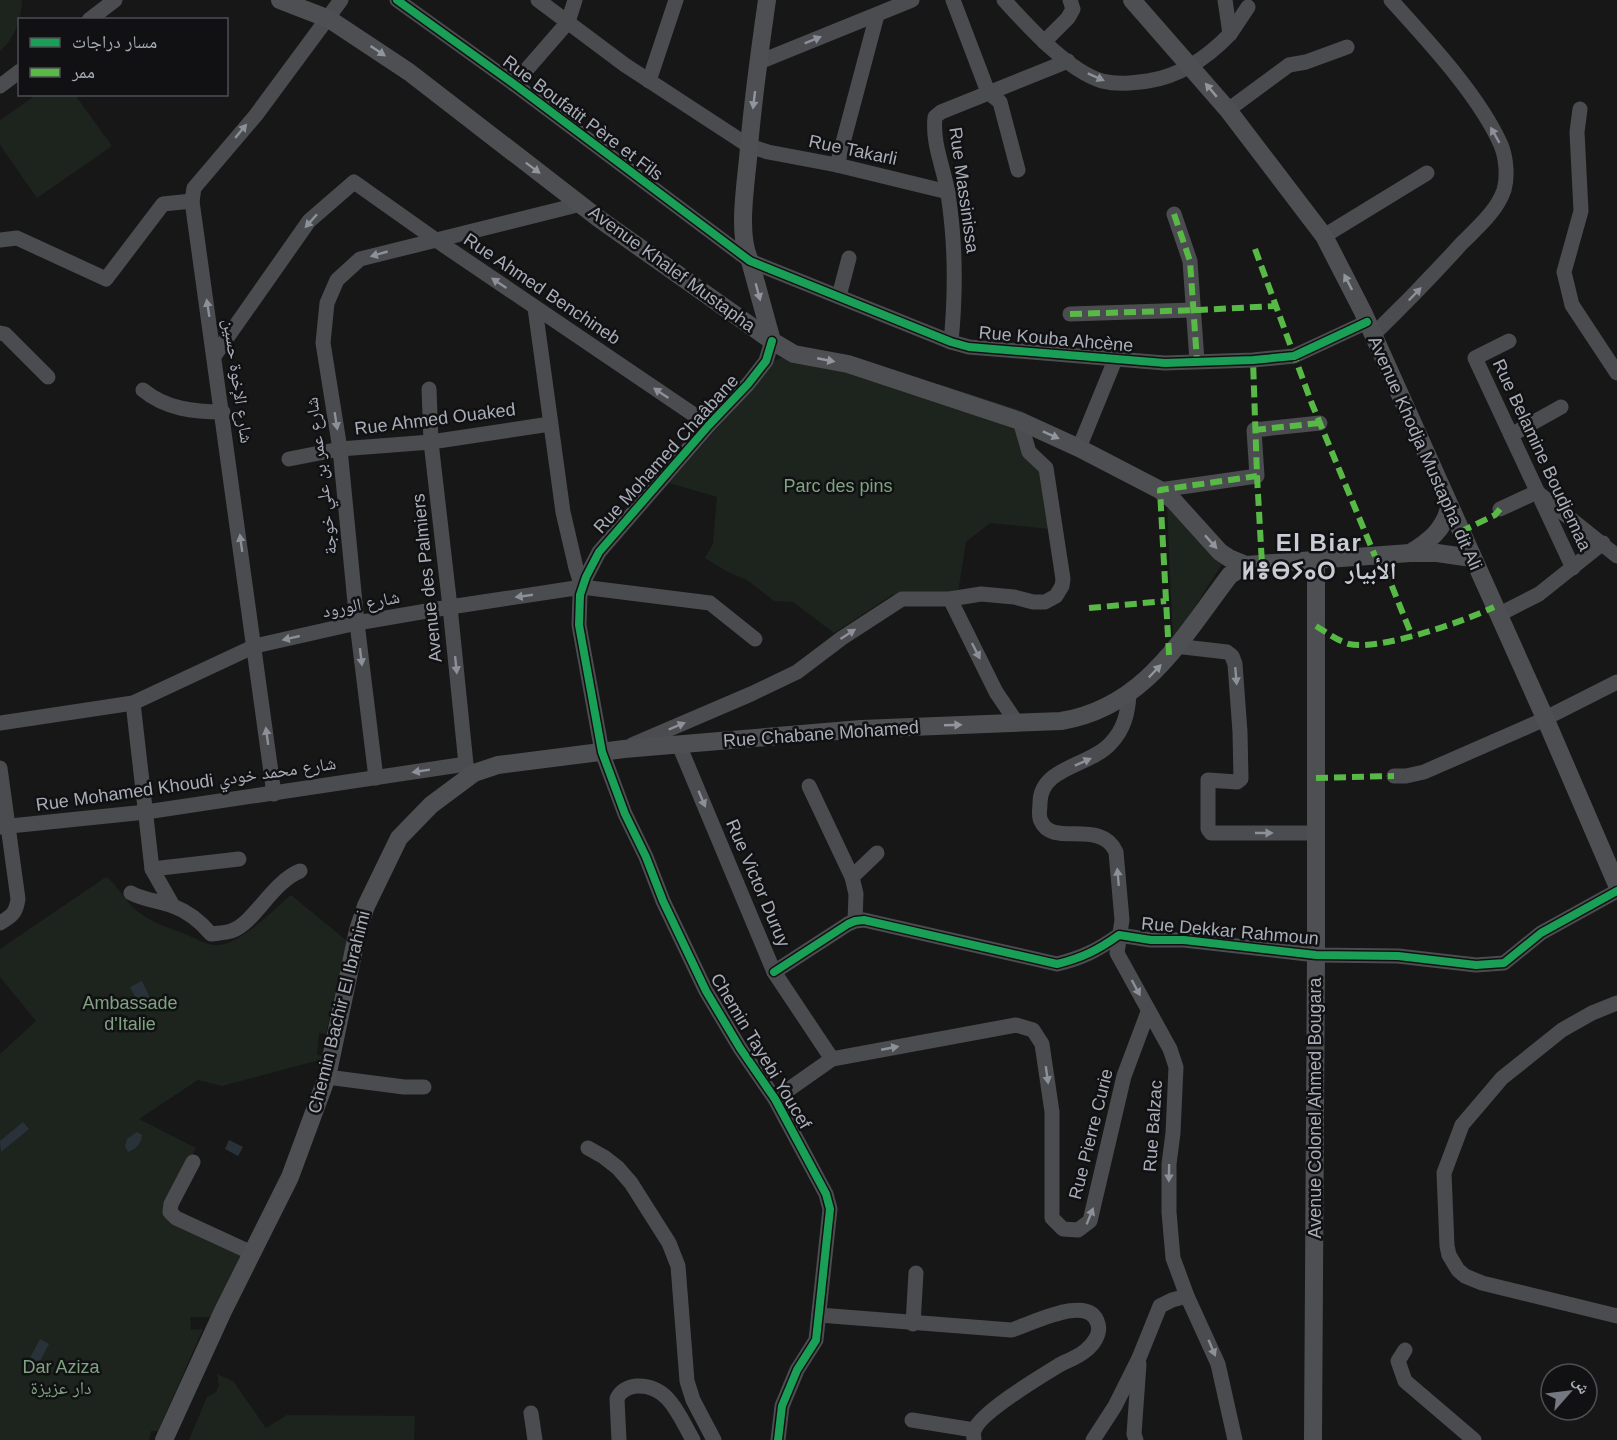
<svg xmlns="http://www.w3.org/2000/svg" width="1617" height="1440" font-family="Helvetica,'Noto Naskh Arabic','Noto Sans Tifinagh',sans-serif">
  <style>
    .green { fill: #1d241e }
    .water { fill: #2a3239 }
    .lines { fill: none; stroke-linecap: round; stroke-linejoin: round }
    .minor { stroke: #4b4c50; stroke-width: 15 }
    .major { stroke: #4d4f52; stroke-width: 18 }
    .quiet { stroke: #58b947; stroke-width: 6; stroke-dasharray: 12 6; stroke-linecap: butt }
    .cycleway-casing { stroke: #111113; stroke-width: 11 }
    .cycleway { stroke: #1a9f57; stroke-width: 8 }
    .oneway { fill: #8c9099 }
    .oneway2 { fill: #91969e }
    .labels { text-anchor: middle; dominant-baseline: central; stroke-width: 5; stroke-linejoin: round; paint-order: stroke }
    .street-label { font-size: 18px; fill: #a8adb8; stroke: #111113 }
    .park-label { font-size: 18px; fill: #7fa381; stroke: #111113 }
    .district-label { font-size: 24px; font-weight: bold; letter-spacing: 1.5px; fill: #c9ccd4; stroke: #111113 }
  </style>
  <rect width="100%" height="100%" fill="#171717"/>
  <g class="green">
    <path d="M0 0H22C21 19 15 38 0 51Z"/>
    <polygon points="36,95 75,95 112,146 37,198 0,145 0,120"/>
    <polygon points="784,357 844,363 942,385 1023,411 1027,456 1046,468 1060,530 990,523 966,542 958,593 917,592 892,595 834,633 793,602 774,601 747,580 728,572 705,558 713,544 717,497 669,483 731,413 770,362"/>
    <polygon points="1167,506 1224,561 1173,641"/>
    <path d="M106 877C116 883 126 902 137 911 149 921 168 928 183 933 193 937 204 944 214 945 237 948 274 909 291 895L347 941 326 1034 319 1033 317 1055 324 1056 323 1059 222 1086 198 1080 139 1119 196 1148 163 1216 245 1255 213 1317H190L191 1330 203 1329 158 1431H151L149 1440H0V1054L36 1021 0 977V949Z"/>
    <polygon points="217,1374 233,1381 266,1428 287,1415 415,1416 414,1440 189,1440 207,1397 216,1392 219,1385"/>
  </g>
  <g class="water">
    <polygon points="142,981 153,1004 142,1010 130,987"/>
    <polygon points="23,1122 29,1129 1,1152 0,1141"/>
    <path d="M137 1132 142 1135C142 1143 136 1149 128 1152L125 1146 127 1139Z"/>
    <polygon points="229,1140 243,1147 238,1156 225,1149"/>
    <polygon points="40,1339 49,1344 39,1363 30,1358"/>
  </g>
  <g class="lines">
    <g class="minor">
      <polyline points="397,0 514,84 750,261 951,342 969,347 1165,363 1253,360 1294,356 1367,322"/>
      <polyline points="538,0 625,65 749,146 768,152 837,165 948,192"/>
      <polyline points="953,0 988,92 1000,102 1018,170"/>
      <path d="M1004 0C1028 26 1068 71 1102 81 1118 85 1133 83 1148 81 1181 76 1207 58 1230 34L1225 0"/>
      <polyline points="89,20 115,0"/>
      <polyline points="1230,34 1248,7"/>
      <polyline points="1044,42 1068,18 1073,9 1070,0"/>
      <polyline points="759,62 912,0"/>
      <polyline points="649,81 676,0"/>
      <polyline points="514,84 568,22 575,0"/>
      <polyline points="0,86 20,71"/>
      <polyline points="1580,109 1577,132 1581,211 1564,272 1572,305 1617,373"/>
      <polyline points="1228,110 1289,65 1306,62 1347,47"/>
      <polyline points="837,165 877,15"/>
      <polyline points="1174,214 1190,261 1197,361"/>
      <polyline points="1324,236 1427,173"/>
      <polyline points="0,240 17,238 106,279 163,204 192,201"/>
      <polyline points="839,296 849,258"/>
      <polyline points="535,308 563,512 576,568 582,587"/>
      <polyline points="1070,314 1193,310"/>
      <polyline points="0,333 5,334 48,377"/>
      <path d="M1373 335C1404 305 1433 275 1462 243 1477 228 1497 211 1504 190 1508 177 1506 157 1501 145 1479 95 1427 40 1391 0"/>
      <polyline points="772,341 766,361 748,384 709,425 599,552 586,577 580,595 579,625 602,752 625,814 646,857 663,901 706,991 740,1048 775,1099 826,1194 830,1209 816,1340 797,1370 782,1406 778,1440"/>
      <polyline points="1509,341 1475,358 1573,568"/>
      <path d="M951 342C956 291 956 245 948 194 944 168 932 144 935 117L941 112 1068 61"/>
      <polyline points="215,355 309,221 354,182 436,240 709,425"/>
      <polyline points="429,389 431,442 450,607 466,764"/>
      <path d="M143 390C166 409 194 412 223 412"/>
      <polyline points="1511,435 1561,407"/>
      <polyline points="1079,448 1115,360"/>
      <polyline points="289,459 340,449 431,442 550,424"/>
      <polyline points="1160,490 1257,476 1254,430 1320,423"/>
      <polyline points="1500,509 1537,492 1617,556"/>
      <polyline points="950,599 996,692 1017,723"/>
      <polyline points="1498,615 1539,594 1603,543"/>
      <polyline points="1175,646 1227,652 1232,656 1235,664 1240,732 1241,779 1237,782 1208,780 1208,829 1211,833 1316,833"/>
      <path d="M1129 694C1128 713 1124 730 1110 744 1090 766 1040 767 1040 803 1040 809 1038 816 1041 821 1052 848 1101 818 1116 852L1122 920 1117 953 1170 1049 1176 1067 1173 1133 1169 1164V1212L1173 1258 1187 1296 1218 1364 1235 1440"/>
      <polyline points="133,703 152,869 173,906"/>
      <polyline points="0,723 133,703 255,646 357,623 450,607 582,587 710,603 755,639"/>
      <polyline points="632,745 751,694 797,672 842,638 902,599 950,599 981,594 1014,597 1033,602 1045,602 1056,596 1062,586 1063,579 1046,468 1029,452 1020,421"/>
      <polyline points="679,745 774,972 832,1059"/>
      <path d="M0 768 18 899C16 913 12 916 0 923"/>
      <polyline points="1394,776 1406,776 1424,772 1536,723 1617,682"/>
      <polyline points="376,778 357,623 340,449 323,343 327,303 337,280 360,259 581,204"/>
      <polyline points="809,786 852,877 856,894 855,921"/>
      <polyline points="274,794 192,201 194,188 256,115 341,0"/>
      <polyline points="0,827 146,812 466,764"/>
      <polyline points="152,869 239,859"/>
      <polyline points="852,877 877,853"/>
      <path d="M131 893C144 900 159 901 173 906 189 912 200 921 211 934 218 933 225 933 231 931 254 924 271 883 300 871"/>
      <path d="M774 972 848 924 855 921 864 920 1057 964C1082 958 1098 950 1119 935L1151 940H1184L1316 955 1398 956 1476 965 1504 963 1541 933 1617 891"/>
      <polyline points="1617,1003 1592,1013 1562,1030 1502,1078 1462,1125 1444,1173 1447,1246 1449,1255 1458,1270 1465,1276 1482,1283 1617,1316"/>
      <polyline points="327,1077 404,1087 424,1087"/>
      <polyline points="775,1099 832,1059 1016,1025 1033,1030 1042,1044 1052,1112 1052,1218 1063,1229 1078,1230 1090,1221 1124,1076 1148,1012"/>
      <polyline points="588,1148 604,1157 618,1168 631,1183 669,1243 678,1266 687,1381 693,1400 714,1440"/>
      <polyline points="193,1162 171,1204 170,1212 176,1218 252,1253"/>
      <path d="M819 1315 1011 1330C1030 1325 1090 1292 1098 1324 1101 1334 1093 1345 1085 1351 1078 1357 1069 1360 1061 1364 1043 1375 979 1413 974 1431 973 1434 974 1437 974 1440"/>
      <polyline points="913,1324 916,1273"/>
      <polyline points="1405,1350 1398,1361 1405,1381 1474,1440"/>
      <polyline points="531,1413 535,1440"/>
      <polyline points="912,1420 974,1430"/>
      <path d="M619 1440 617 1399C620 1391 628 1387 636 1386 669 1384 679 1416 693 1440"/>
      <polyline points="1093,1440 1115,1406 1139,1358 1160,1306 1172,1300 1187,1296"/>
      <polyline points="1136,1440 1134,1434 1139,1364"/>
    </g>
    <g class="major">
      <polyline points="280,0 329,19 409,72 598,218 772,341 794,354 848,364 1020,421 1079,448 1160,490 1173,500 1220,552 1229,558 1246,565"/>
      <path d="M767 0C760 49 753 98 749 147 747 179 736 233 750 261L772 341"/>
      <polyline points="1132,0 1228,110 1324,236 1363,312 1545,718 1617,885"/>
      <polyline points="1410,553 1437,553 1472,558"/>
      <path d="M164 1440 223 1311 290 1177 327 1077 358 930 366 906 399 838 431 805 474 773 498 765 624 749 861 729 1061 721C1145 707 1182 638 1230 575L1246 565 1410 553C1428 542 1444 530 1449 508"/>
      <polyline points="1313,1440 1316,955 1316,561"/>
    </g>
    <g class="quiet">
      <polyline points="1174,214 1190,261 1197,361"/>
      <polyline points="1255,249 1312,404 1375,556"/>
      <polyline points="1070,314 1199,310 1275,306"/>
      <polyline points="1254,430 1320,423"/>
      <polyline points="1257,476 1262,564"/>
      <polyline points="1460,532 1495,515 1500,509"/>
      <polyline points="1385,569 1412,636"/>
      <polyline points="1089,608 1166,601"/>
      <path d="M1316 626C1326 632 1338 641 1349 644 1380 651 1465 621 1494 607"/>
      <polyline points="1169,655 1160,490 1257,476 1253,360"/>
      <polyline points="1316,778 1394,776"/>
    </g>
    <g class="cycleway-casing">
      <g id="cycleway">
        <polyline points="397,0 514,84 750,261 951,342 969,347 1165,363 1253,360 1294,356 1367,322"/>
        <polyline points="772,341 766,361 748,384 709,425 599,552 586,577 580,595 579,625 602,752 625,814 646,857 663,901 706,991 740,1048 775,1099 826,1194 830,1209 816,1340 797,1370 782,1406 778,1440"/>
        <path d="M774 972 848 924 855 921 864 920 1057 964C1082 958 1098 950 1119 935L1151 940H1184L1316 955 1398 956 1476 965 1504 963 1541 933 1617 891"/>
      </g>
    </g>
    <use href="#cycleway" class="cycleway"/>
  </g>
  <defs><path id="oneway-solid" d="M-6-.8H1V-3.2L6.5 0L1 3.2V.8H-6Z" transform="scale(1.5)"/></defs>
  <g class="oneway">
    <use href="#oneway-solid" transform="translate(813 40) rotate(-22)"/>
    <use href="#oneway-solid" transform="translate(1096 77) rotate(24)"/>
    <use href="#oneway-solid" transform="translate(241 131) rotate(-50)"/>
    <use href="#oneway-solid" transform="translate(1495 135) rotate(-120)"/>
    <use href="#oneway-solid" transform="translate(311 221) rotate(132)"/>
    <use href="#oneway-solid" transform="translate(379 254) rotate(164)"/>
    <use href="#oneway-solid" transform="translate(499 283) rotate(-146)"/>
    <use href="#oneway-solid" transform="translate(1415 294) rotate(-46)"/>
    <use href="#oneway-solid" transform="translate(208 308) rotate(-99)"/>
    <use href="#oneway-solid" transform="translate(661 393) rotate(-146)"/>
    <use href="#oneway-solid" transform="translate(336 421) rotate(81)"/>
    <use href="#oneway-solid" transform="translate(241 543) rotate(-98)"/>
    <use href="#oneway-solid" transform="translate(524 596) rotate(172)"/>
    <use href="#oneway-solid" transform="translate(848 634) rotate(-33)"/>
    <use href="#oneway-solid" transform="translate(291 638) rotate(167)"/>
    <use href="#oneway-solid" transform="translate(976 651) rotate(63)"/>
    <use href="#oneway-solid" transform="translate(361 657) rotate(83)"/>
    <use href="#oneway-solid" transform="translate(456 665) rotate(84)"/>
    <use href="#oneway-solid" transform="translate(1236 676) rotate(85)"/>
    <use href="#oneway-solid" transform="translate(677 726) rotate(-23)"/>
    <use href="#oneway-solid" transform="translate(267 736) rotate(-98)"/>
    <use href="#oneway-solid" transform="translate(1083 762) rotate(-24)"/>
    <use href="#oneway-solid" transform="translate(421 771) rotate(171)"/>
    <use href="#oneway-solid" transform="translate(702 799) rotate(67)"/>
    <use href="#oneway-solid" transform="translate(1264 833)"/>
    <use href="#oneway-solid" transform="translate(1118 877) rotate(-95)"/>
    <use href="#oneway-solid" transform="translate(1136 988) rotate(62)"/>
    <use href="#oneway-solid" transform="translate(890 1048) rotate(-11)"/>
    <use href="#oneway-solid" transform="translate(1047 1075) rotate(82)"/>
    <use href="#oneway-solid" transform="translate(1169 1173) rotate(91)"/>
    <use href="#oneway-solid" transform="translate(1090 1216) rotate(-68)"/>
    <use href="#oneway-solid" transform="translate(1212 1348) rotate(67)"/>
  </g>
  <g class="oneway2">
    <use href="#oneway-solid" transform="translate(378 51) rotate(34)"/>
    <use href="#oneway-solid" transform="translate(1211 90) rotate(-130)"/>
    <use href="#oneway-solid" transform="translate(754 100) rotate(97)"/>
    <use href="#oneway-solid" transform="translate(533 168) rotate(37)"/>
    <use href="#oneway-solid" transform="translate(1348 282) rotate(-117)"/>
    <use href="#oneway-solid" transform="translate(758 292) rotate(75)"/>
    <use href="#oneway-solid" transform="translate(826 360) rotate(11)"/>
    <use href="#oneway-solid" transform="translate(1051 435) rotate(24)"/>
    <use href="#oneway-solid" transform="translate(1211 542) rotate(48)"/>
    <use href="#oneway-solid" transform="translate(1155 671) rotate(-46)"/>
    <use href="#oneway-solid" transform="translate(953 725) rotate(-2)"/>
  </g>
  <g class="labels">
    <g class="street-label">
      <text transform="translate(583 118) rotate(37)">Rue Boufatit Père et Fils</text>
      <text transform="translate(853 150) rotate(12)">Rue Takarli</text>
      <text transform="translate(964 190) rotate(82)">Rue Massinissa</text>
      <text transform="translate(672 269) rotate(36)">Avenue Khalef Mustapha</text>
      <text transform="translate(542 289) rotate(34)">Rue Ahmed Benchineb</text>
      <text transform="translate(1056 339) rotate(5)">Rue Kouba Ahcène</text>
      <text transform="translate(238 381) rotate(82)">شارع الإخوة حسين</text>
      <text transform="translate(435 419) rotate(-7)">Rue Ahmed Ouaked</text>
      <text transform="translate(1425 453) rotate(66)">Avenue Khodja Mustapha dit Ali</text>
      <text transform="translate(666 454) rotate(-48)">Rue Mohamed Chaâbane</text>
      <text transform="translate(1542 455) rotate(65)">Rue Belamine Boudjemaa</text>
      <text transform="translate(321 476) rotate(-97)">شارع عمر بن علي خوجة</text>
      <text transform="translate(427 578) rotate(-96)">Avenue des Palmiers</text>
      <text transform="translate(361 604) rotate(-11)">شارع الورود</text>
      <text transform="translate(821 734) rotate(-4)">Rue Chabane Mohamed</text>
      <text transform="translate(186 784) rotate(-8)">Rue Mohamed Khoudi شارع محمد خودي</text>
      <text transform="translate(758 883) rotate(67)">Rue Victor Duruy</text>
      <text transform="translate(1230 931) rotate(5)">Rue Dekkar Rahmoun</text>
      <text transform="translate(339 1012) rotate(-76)">Chemin Bachir El Ibrahimi</text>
      <text transform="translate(761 1051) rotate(59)">Chemin Tayebi Youcef</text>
      <text transform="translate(1315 1108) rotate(-90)">Avenue Colonel Ahmed Bougara</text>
      <text transform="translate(1153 1126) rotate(-86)">Rue Balzac</text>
      <text transform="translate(1091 1134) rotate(-76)">Rue Pierre Curie</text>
    </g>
    <g class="park-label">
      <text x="838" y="486">Parc des pins</text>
      <text x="130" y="1003">Ambassade<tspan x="130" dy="21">d'Italie</tspan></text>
      <text x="61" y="1367">Dar Aziza<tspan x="61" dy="21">دار عزيزة</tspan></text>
    </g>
    <g class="district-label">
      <text x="1319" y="542">El Biar<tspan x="1319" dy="28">ⵍⴻⴱⵢⴰⵔ الأبيار</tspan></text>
    </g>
  </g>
  <rect x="18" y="18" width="210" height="78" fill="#111113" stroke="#4d4f55" stroke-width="1.5"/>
  <rect x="30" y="38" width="30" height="9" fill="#1a9f57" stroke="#4d4f55" stroke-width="1.5"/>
  <text x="72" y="48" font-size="18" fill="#a8adb8">مسار دراجات</text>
  <rect x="30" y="68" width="30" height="9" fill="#58b947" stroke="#4d4f55" stroke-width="1.5"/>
  <text x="72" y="78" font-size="18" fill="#a8adb8">ممر</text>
  <g transform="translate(1569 1392) rotate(62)"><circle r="28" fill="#111113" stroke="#4d4f55" stroke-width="1.5"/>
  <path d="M0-4.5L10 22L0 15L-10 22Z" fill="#757880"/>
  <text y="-9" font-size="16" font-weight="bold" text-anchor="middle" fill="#a8adb8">ش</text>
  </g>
</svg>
